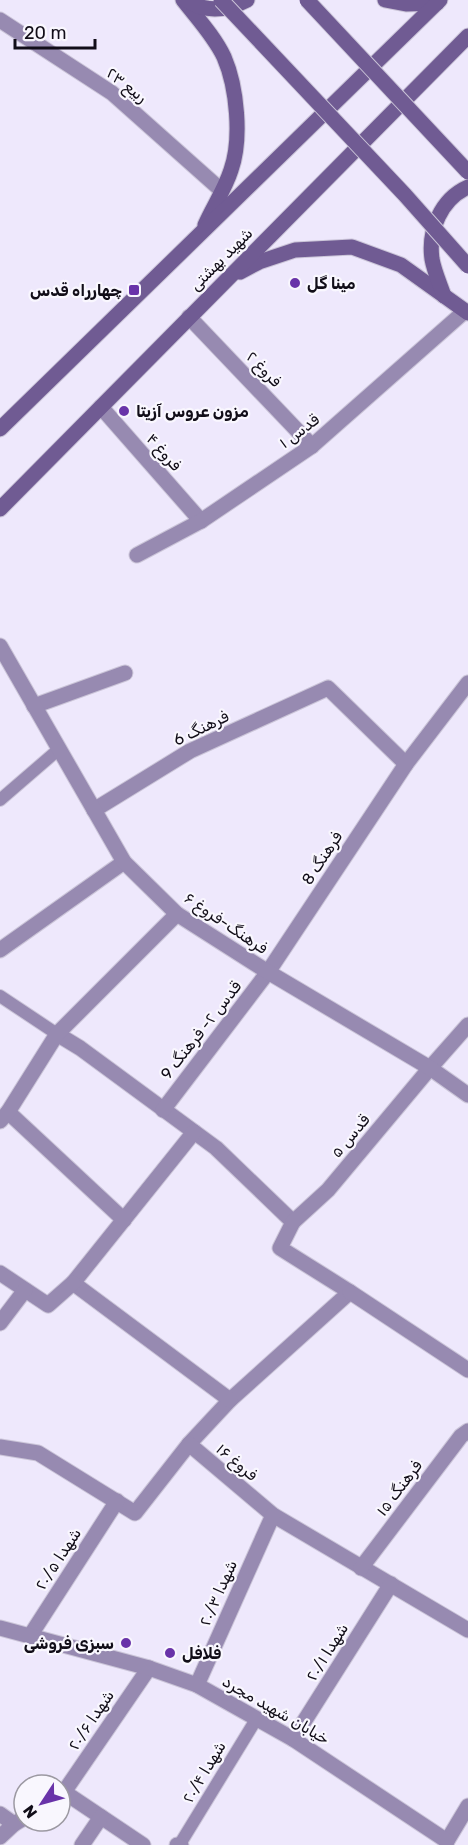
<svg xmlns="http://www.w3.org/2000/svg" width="468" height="1845" font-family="Rubik,'Noto Naskh Arabic',sans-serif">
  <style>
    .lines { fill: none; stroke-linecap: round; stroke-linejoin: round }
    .service-casing { stroke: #cbc5d8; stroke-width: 14 }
    .minor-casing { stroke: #cbc5d8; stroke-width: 17 }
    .tertiary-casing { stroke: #cbc5d8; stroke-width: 17 }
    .secondary-casing { stroke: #cbc5d8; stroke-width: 17 }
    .service { stroke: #978ab1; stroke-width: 12 }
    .minor { stroke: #978ab1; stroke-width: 15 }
    .tertiary { stroke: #978ab1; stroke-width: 15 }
    .secondary { stroke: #705b93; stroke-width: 15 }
    .secondary-bridge-casing { stroke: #cbc5d8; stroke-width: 17; stroke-linecap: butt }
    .secondary-bridge { stroke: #705b93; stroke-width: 15 }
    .poi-dot { fill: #6933a9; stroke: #f9f7fe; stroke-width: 2 }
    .labels { text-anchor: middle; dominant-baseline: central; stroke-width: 4.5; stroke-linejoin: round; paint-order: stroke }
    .street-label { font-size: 16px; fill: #110d18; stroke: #f9f7fe }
    .poi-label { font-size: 16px; font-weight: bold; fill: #110d18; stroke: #f9f7fe; text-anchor: start }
  </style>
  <rect width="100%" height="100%" fill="#eee8fc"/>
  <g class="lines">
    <g class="service-casing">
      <g id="service">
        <polyline points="0,800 59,749"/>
        <polyline points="0,996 57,1034"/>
        <polyline points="180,1844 257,1718"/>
      </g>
    </g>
    <g class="minor-casing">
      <g id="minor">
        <polyline points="0,20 112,93 221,190"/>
        <polyline points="189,317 312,446"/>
        <polyline points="101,407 201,521"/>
        <polyline points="137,555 201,521 312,446 465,311"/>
        <polyline points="34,706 125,673"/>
        <polyline points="94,810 190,751 328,688 406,764"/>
        <polyline points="0,950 124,862"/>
        <polyline points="57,1034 80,1048 216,1148 293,1222 280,1248 350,1292 230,1400 189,1444"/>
        <polyline points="163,1110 268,972 406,764 468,683"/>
        <polyline points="8,1112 124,1220"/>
        <polyline points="0,1121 8,1112 57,1034 177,914"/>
        <polyline points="194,1132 73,1283 230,1400"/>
        <polyline points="293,1222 328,1190 430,1068 468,1025"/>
        <polyline points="0,1273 48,1305 73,1283"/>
        <polyline points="350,1292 468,1370"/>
        <polyline points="0,1323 25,1290"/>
        <polyline points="0,1447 38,1453 135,1513 189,1444 273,1515 468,1630"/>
        <polyline points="361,1568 461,1436 468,1431"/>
        <polyline points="30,1636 117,1501"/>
        <polyline points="197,1685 273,1515"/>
        <polyline points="293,1739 391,1584"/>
        <polyline points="64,1792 149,1668"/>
        <polyline points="60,1795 64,1792 143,1845"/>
        <polyline points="0,1814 14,1824 24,1818"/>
        <polyline points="0,1837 14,1824"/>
        <polyline points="447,1841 468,1806"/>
        <polyline points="82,1845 101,1817"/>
        <polyline points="177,1845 181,1845"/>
      </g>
    </g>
    <g class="tertiary-casing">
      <g id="tertiary">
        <polyline points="0,646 124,862 177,914 268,972 430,1068 468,1095"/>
        <polyline points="0,1628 149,1668 197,1685 293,1739 447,1841"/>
      </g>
    </g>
    <g class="secondary-casing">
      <g id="secondary">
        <path d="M183 0C197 18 214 36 224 57 237 87 242 139 231 170 225 189 213 207 205 225"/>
        <path d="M186 0C206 13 226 11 247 0"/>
        <polyline points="385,0 406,4 437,3"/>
        <polyline points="240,272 259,262 295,250 352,247 401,265 468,313"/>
        <path d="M444 296C440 284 434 271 432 259 428 230 441 199 468 187"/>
        <polyline points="0,429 440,0"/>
        <polyline points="0,509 468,36"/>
      </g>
    </g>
    <use href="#service" class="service"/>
    <use href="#minor" class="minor"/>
    <use href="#tertiary" class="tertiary"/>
    <use href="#secondary" class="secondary"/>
    <g class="secondary-bridge-casing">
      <g id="secondary-bridge">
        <polyline points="221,0 405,195 468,266"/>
        <polyline points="307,0 468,172"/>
      </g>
    </g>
    <use href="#secondary-bridge" class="secondary-bridge"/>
  </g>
  <g class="poi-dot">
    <circle cx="295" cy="283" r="6"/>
    <rect x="128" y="284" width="12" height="12" rx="3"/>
    <circle cx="124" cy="411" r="6"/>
    <circle cx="126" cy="1643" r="6"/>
    <circle cx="170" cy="1653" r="6"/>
  </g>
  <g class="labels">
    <g class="street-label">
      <text transform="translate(127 85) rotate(38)">ربیع ۲۳</text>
      <text transform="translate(221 259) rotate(-45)">شهید بهشتی</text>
      <text transform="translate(264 369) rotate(46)">فروغ ۲</text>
      <text transform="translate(299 431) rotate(-37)">قدس ۱</text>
      <text transform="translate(164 452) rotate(49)">فروغ ۴</text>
      <text transform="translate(201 728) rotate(-26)">فرهنگ 6</text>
      <text transform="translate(322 858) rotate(-57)">فرهنگ 8</text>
      <text transform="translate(226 923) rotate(34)">فرهنگ-فروغ ۶</text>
      <text transform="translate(201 1030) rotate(-52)">قدس ۲- فرهنگ 9</text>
      <text transform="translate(350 1136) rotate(-50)">قدس ۵</text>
      <text transform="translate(237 1462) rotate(40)">فروغ ۱۶</text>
      <text transform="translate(399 1488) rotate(-53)">فرهنگ ۱۵</text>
      <text transform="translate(58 1559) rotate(-57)">شهدا ۲۰/۵</text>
      <text transform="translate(218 1593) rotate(-66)">شهدا ۲۰/۳</text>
      <text transform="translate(327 1652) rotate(-58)">شهدا ۲۰/۱</text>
      <text transform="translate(276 1710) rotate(30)">خیابان شهید مجرد</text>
      <text transform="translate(91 1720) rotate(-56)">شهدا ۲۰/۶</text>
      <text transform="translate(204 1772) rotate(-59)">شهدا ۲۰/۴</text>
    </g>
    <g class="poi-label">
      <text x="307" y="283">مینا گل</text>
      <text x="122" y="290" text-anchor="end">چهارراه قدس</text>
      <text x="136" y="411">مزون عروس آزیتا</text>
      <text x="114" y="1643" text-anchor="end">سبزی فروشی</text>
      <text x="182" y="1653">فلافل</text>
    </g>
  </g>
  <g transform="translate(42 1803) rotate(234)"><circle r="28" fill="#f9f7fe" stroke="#9c99a2" stroke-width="1.5"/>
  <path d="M0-4.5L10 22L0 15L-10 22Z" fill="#6933a9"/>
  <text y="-9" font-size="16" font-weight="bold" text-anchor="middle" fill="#110d18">N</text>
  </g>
  <path d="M15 39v9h80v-9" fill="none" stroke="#110d18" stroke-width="3"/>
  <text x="24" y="39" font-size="18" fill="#110d18" stroke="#f9f7fe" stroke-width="4.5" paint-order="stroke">20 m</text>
</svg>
